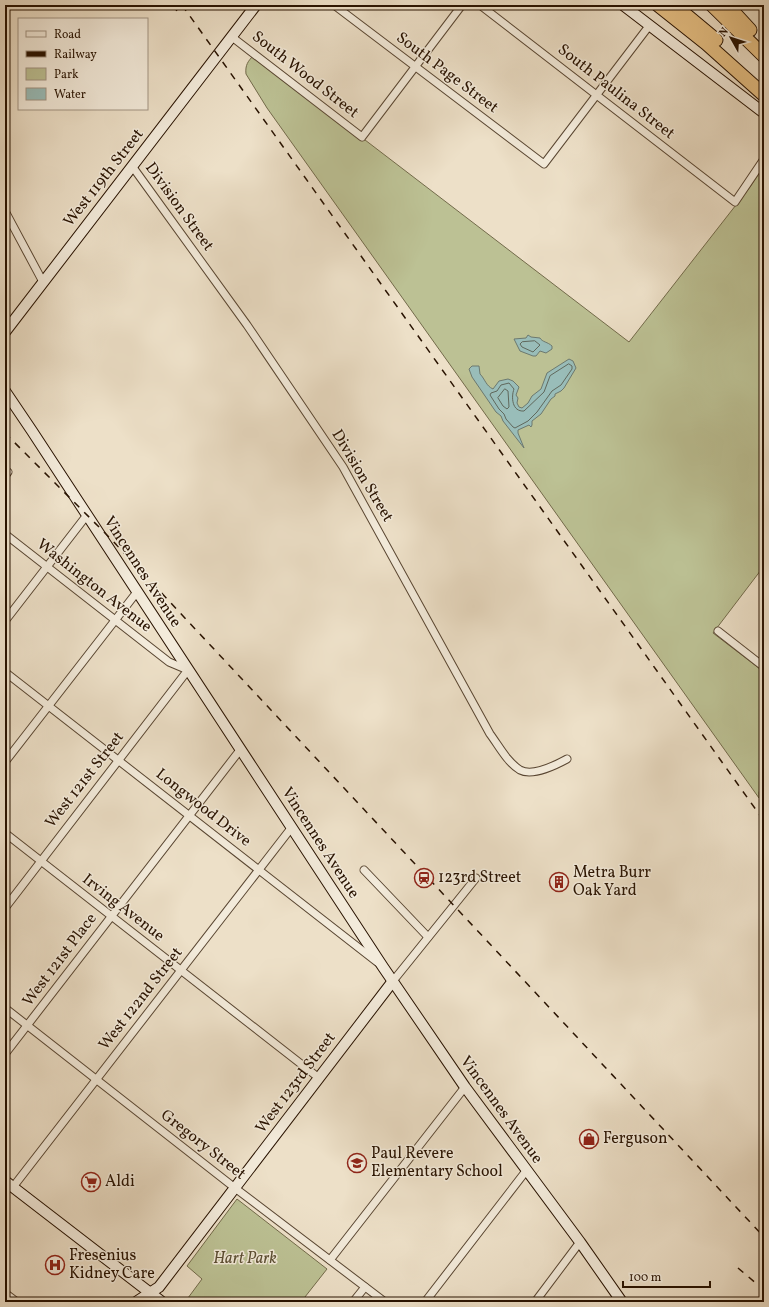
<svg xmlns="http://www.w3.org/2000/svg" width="769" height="1307" font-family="Vollkorn,serif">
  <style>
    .green { fill: #bcc194; stroke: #726a4a }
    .water { fill: #99bdb9; stroke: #6c796f }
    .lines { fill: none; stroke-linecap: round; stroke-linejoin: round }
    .shore { stroke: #60685c; stroke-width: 1 }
    .street-casing { stroke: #594632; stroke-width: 9 }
    .secondary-casing { stroke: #281200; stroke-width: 12 }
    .highway-casing { stroke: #281200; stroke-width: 15 }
    .street { stroke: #f3ebdb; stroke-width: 7 }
    .secondary { stroke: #f3ebdb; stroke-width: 10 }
    .highway { stroke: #e6c084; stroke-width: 13 }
    .rail { stroke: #281200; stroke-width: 1.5; stroke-dasharray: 7 7; stroke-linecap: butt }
    .labels { text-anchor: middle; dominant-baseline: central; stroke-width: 3; stroke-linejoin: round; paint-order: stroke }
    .street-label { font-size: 16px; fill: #281200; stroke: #f3ebdb }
    .poi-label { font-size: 16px; fill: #281200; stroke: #f3ebdb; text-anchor: start }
    .park-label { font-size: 16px; font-style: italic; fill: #5c4f34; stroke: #f3ebdb }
  </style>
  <rect width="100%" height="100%" fill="#ede0c8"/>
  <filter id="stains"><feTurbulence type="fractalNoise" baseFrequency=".005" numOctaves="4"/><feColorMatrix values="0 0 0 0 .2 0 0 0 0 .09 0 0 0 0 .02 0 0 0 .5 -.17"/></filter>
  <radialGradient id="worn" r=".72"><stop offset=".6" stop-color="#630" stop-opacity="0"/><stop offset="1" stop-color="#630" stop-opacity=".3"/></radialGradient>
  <g class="green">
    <path d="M254 55 629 342 750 187 764 166V566L713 633 764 672V783L759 792V798L267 108 246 74C245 65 248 61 254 55Z"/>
    <polygon points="237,1199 327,1269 301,1302 185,1302 202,1279 187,1266"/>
  </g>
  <g class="water">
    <path d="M528 335 531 337 540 338C542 342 548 342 552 346V349L546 353 540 351 536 356H533L520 351 514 339 526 338Z"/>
    <path d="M569 359 573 361 576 368 564 388 561 391 555 394V396L551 399 541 414 532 421V425L531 427 529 425 518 430V433L524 448 503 421 501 416 496 412 472 377 469 369 472 366H479L480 374C485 379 486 386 493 389L499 381 508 379 513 381 519 387 516 395 518 398 517 403 519 407 522 408 528 403 532 396 541 389 547 373Z"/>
  </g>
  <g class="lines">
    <g class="shore">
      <polygon points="535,341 540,345 533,352 522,347 520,344 522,342"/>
      <path d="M569 364 572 366V369L561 385 552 391 537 412 528 421 515 428 513 427 506 419 504 414 499 409 490 395 491 393 497 391 501 385 509 383 514 389C511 397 512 412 524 411L544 392 550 376Z"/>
      <polygon points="505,389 508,391 509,407 507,409 503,406 498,398"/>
    </g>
    <g class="street-casing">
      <g id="street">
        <polyline points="334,5 544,164 649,26"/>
        <polyline points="480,5 735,202 764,159"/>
        <polyline points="232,37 362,137 462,5"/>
        <path d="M132 166 247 325 343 467 490 734C499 746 507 762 520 770 533 777 556 765 567 759"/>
        <polyline points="5,211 43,282"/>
        <polyline points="5,476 8,472"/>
        <polyline points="5,534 169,662 188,670 5,908"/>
        <polyline points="5,621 87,515"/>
        <polyline points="718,631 764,667"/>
        <polyline points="5,672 377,962"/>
        <polyline points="5,762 137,592"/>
        <polyline points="5,833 319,1078"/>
        <polyline points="364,870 428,937"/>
        <polyline points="393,981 476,878"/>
        <polyline points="5,1008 235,1188 385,1302"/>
        <polyline points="5,1054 240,750"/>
        <polyline points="13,1187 292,827"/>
        <polyline points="330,1260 465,1087"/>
        <polyline points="5,1293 17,1302"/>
        <polyline points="353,1302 365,1287"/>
        <polyline points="425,1302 526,1171"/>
        <polyline points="535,1302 580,1242"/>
      </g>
    </g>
    <g class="secondary-casing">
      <g id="secondary">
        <polyline points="623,5 764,113"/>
        <polyline points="5,332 256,5"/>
        <polyline points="5,391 32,431 383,967 465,1087 580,1242 622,1302"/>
        <polyline points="5,1181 162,1302"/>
        <polyline points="136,1302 159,1287 393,981"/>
      </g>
    </g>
    <g class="highway-casing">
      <g id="highway">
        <polyline points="658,5 707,44 764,95"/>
        <polyline points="674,5 716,40"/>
        <polyline points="712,5 764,56"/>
        <polyline points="727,5 750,30"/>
      </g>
    </g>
    <use href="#street" class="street"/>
    <use href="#secondary" class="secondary"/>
    <use href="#highway" class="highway"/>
    <g class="rail">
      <polyline points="173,5 177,11"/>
      <polyline points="182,5 764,821"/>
      <polyline points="5,433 111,539 764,1237"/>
      <polyline points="738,1268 764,1290"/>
    </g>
  </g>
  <defs>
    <g id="station-ring" transform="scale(1)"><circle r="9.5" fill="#f3ebdb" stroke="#8f2418" stroke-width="1.5"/><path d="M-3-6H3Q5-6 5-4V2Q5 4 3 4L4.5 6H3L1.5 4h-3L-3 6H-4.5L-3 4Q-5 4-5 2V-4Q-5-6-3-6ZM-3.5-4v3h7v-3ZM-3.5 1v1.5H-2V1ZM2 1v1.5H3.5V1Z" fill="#8f2418"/></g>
    <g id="building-ring" transform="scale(1)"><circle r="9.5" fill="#f3ebdb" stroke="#8f2418" stroke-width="1.5"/><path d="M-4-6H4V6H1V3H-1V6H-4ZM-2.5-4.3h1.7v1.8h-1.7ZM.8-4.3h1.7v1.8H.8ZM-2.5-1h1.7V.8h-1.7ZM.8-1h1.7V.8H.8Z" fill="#8f2418"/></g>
    <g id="shop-ring" transform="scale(1)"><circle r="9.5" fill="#f3ebdb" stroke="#8f2418" stroke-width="1.5"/><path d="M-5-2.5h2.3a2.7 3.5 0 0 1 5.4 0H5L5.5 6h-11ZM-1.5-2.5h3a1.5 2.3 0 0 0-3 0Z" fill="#8f2418"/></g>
    <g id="school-ring" transform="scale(1)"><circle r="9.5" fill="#f3ebdb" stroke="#8f2418" stroke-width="1.5"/><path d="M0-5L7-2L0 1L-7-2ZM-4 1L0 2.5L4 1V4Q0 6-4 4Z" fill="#8f2418"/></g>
    <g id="supermarket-ring" transform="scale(1)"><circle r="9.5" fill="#f3ebdb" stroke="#8f2418" stroke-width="1.5"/><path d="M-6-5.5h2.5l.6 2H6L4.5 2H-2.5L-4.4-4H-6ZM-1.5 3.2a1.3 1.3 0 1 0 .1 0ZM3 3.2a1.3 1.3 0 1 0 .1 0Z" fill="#8f2418"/></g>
    <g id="hospital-ring" transform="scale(1)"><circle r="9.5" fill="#f3ebdb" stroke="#8f2418" stroke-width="1.5"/><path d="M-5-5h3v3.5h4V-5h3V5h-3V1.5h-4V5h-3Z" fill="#8f2418"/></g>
  </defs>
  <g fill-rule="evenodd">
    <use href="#station-ring" x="424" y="878"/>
    <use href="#building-ring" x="559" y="882"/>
    <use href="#shop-ring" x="589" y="1139"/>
    <use href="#school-ring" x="357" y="1163"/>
    <use href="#supermarket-ring" x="91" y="1182"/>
    <use href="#hospital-ring" x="55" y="1265"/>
  </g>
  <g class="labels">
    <g class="street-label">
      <text transform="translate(447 73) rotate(37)">South Page Street</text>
      <text transform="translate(305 75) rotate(38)">South Wood Street</text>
      <text transform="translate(616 92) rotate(38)">South Paulina Street</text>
      <text transform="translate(104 178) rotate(-52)">West 119th Street</text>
      <text transform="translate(179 207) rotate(54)">Division Street</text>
      <text transform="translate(362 476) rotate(59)">Division Street</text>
      <text transform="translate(142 572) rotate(57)">Vincennes Avenue</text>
      <text transform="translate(94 586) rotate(38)">Washington Avenue</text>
      <text transform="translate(85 780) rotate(-52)">West 121st Street</text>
      <text transform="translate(203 808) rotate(38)">Longwood Drive</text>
      <text transform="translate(320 843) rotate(57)">Vincennes Avenue</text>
      <text transform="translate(123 908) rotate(38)">Irving Avenue</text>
      <text transform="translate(60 960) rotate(-53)">West 121st Place</text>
      <text transform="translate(141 999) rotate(-52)">West 122nd Street</text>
      <text transform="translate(296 1083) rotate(-53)">West 123rd Street</text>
      <text transform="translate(501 1110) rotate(54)">Vincennes Avenue</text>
      <text transform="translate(203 1145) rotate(38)">Gregory Street</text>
    </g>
    <g class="poi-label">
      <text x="573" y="873">Metra Burr<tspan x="573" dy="18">Oak Yard</tspan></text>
      <text x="438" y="878">123rd Street</text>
      <text x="603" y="1139">Ferguson</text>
      <text x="371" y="1154">Paul Revere<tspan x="371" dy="18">Elementary School</tspan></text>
      <text x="105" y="1182">Aldi</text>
      <text x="69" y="1256">Fresenius<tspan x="69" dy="18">Kidney Care</tspan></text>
    </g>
    <g class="park-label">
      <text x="245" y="1259">Hart Park</text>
    </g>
  </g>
  <rect width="769" height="1307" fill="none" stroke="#ede0c8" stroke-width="20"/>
  <rect x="6" y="6" width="757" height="1295" fill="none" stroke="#281200" stroke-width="2"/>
  <rect x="10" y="10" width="749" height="1287" fill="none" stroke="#281200"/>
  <rect x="18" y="18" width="130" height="92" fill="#f3ebdb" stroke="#a29483"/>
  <rect x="26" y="31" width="20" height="6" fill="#f3ebdb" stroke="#a29483"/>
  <text x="54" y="38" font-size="12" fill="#281200">Road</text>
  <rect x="26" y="51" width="20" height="6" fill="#281200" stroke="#a29483"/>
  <text x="54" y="58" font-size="12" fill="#281200">Railway</text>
  <rect x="26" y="68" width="20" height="12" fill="#bcc194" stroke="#a29483"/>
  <text x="54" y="78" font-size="12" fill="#281200">Park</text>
  <rect x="26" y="88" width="20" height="12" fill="#99bdb9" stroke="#a29483"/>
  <text x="54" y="98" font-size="12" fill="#281200">Water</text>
  <g transform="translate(731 38) rotate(309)" stroke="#f3ebdb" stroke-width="3" paint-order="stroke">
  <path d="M0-3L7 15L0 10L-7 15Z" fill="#281200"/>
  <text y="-6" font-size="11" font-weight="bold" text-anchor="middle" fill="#281200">N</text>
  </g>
  <path d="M623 1281v6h87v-6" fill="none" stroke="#281200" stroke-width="2"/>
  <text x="629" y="1281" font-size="12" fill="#281200" stroke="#f3ebdb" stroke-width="3" paint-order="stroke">100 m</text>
  <rect width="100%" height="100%" filter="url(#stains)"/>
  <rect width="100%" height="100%" fill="url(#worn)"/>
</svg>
